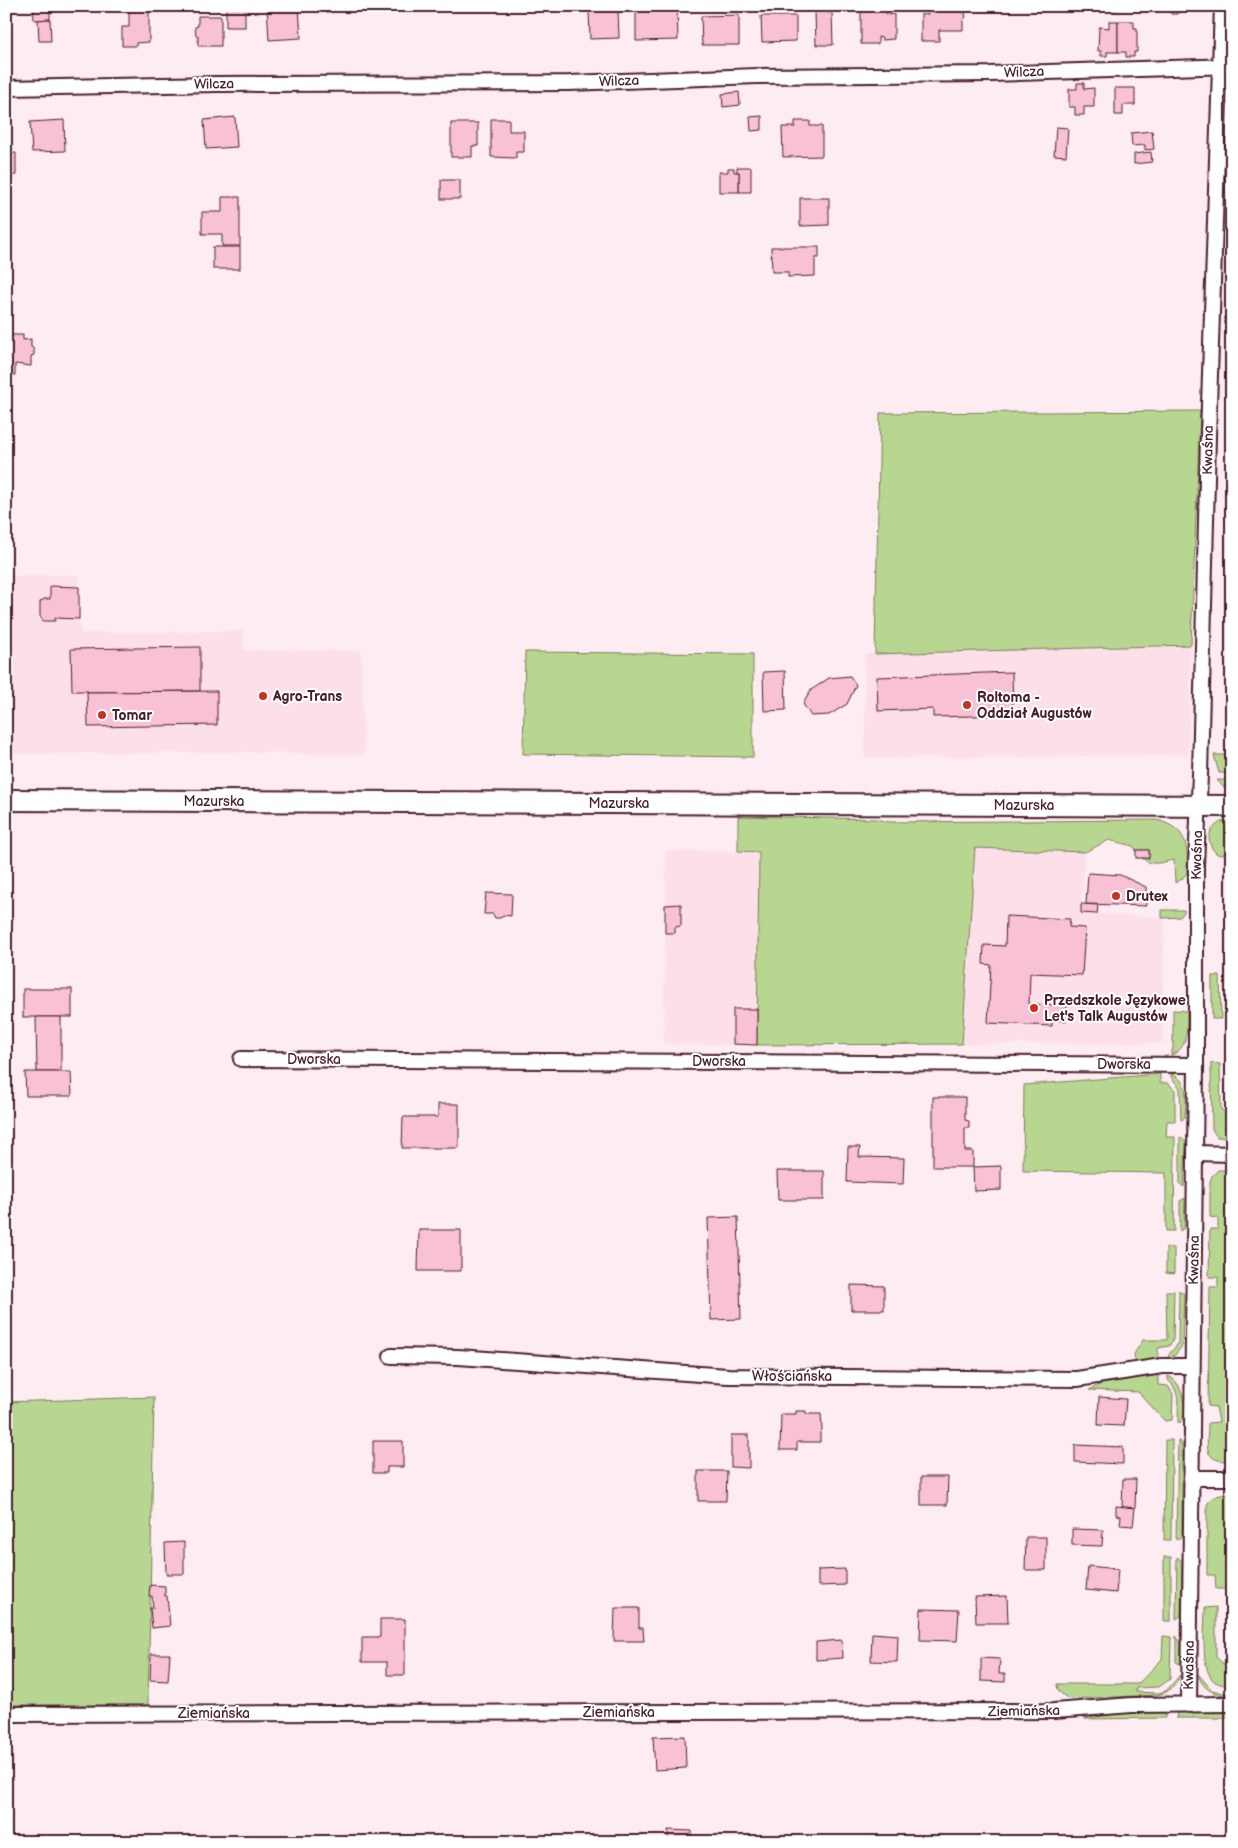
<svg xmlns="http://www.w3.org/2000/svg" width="1238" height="1848" font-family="'Balsamiq Sans',sans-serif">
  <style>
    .built { fill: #fcdfe9 }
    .green { fill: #b7d790; stroke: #807b5e }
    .building { fill: #f9c1d5; stroke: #4a1f2b }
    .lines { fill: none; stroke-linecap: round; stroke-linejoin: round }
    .street-casing { stroke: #4a1f2b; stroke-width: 18 }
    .secondary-casing { stroke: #4a1f2b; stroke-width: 24 }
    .street { stroke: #fff; stroke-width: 14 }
    .secondary { stroke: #fff; stroke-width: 20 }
    .poi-dot { fill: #c8321e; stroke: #fff; stroke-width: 2 }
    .labels { text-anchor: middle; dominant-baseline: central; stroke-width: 4; stroke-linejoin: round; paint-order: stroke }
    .street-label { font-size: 14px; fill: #4a1f2b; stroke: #fff }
    .poi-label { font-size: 14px; font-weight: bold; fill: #4a1f2b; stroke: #fff; text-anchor: start }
  </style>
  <rect width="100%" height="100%" fill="#fdecf2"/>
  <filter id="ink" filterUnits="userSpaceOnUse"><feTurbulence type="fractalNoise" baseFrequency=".02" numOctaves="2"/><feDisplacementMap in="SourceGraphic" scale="10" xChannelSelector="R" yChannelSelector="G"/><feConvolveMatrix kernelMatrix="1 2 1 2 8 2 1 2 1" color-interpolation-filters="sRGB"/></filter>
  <g filter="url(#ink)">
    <g class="built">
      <polygon points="79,575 80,633 243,631 244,650 361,651 364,755 243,752 6,754 6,576"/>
      <polygon points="1191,645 1188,755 865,758 865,654"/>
      <polygon points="975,848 1085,852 1081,913 1165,918 1162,1043 962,1044"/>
      <polygon points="666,851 759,852 757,1045 664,1044"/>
    </g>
    <g class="green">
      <polygon points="1200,411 1191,645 875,654 880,413"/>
      <polygon points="525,652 753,654 753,757 523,754"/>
      <polygon points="1214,755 1232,755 1232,773 1219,773"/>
      <polygon points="1217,780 1232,780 1232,792 1223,787"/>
      <path d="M738 816 875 819 890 822 1157 820C1188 829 1188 845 1187 873L1182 879 1175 883 1174 860C1162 862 1152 867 1142 858H1149V850H1136L1133 846 1109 840 1085 852 975 848 962 1044 757 1045 759 852 738 851Z"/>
      <path d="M1223 821H1232V851L1221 855 1217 854C1204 842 1208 828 1223 821Z"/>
      <polygon points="1162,910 1183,910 1185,911 1180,917 1165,918 1162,918"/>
      <polygon points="1212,976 1220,976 1221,1019 1212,1019"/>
      <path d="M1173 1010 1187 1011C1186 1028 1190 1048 1171 1055L1173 1048Z"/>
      <polygon points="1211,1063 1220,1064 1221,1109 1232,1119 1232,1138 1217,1137 1212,1129"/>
      <polygon points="1160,1074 1160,1083 1168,1083 1175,1090 1175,1121 1167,1121 1166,1137 1175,1137 1174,1231 1166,1231 1166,1173 1023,1171 1024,1085"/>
      <path d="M1171 1074C1190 1080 1186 1101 1185 1117L1182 1120H1181L1180 1088 1171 1077Z"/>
      <polygon points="1180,1137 1186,1142 1184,1187 1180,1184"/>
      <path d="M1218 1170H1232V1589H1216L1215 1575H1207V1505C1212 1494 1221 1495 1231 1494V1461C1201 1462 1208 1446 1208 1423L1219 1422 1216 1407 1208 1406 1210 1287H1218V1277H1209L1210 1229H1218V1218L1210 1217V1181L1212 1176Z"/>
      <polygon points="1185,1198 1184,1228 1180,1231 1180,1201"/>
      <polygon points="1166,1248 1174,1248 1174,1274 1166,1273"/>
      <path d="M1179 1290 1184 1294 1182 1346 1175 1355 1168 1358C1169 1351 1176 1349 1178 1342Z"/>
      <polygon points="1166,1291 1174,1291 1173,1340 1169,1346 1158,1348 1158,1360 1142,1364 1135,1360 1134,1354 1143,1340 1167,1340"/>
      <polygon points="1158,1375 1158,1385 1168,1386 1173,1394 1172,1420 1165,1421 1138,1392 1089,1390 1101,1384"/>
      <path d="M1168 1376C1183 1381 1189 1412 1180 1423H1178C1178 1407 1181 1392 1168 1380Z"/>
      <polygon points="154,1397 148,1705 6,1705 6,1402"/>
      <polygon points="1165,1440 1172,1440 1171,1540 1164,1540"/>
      <polygon points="1178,1440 1182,1445 1182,1536 1176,1540"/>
      <rect x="1164" y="1557" width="7" height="64"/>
      <polygon points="1177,1557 1182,1561 1181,1616 1176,1619"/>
      <path d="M1216 1607V1657L1232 1672V1686C1226 1685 1218 1685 1213 1680 1200 1667 1205 1626 1205 1608Z"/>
      <path d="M1163 1636 1171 1637 1170 1679 1159 1687 1136 1688V1692L1158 1693 1166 1691 1180 1675C1177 1686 1168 1693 1157 1695L1069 1699C1063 1695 1057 1692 1057 1684H1138L1162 1659Z"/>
      <polygon points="1176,1636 1181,1643 1180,1664 1176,1662"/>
      <path d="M1198 1674 1212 1690 1231 1695C1215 1696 1203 1690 1198 1674Z"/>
      <polygon points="1123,1711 1160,1711 1165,1715 1165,1718 1085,1719"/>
      <polygon points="1180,1711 1232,1711 1232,1718 1176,1718 1177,1713"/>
    </g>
    <g class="building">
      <polygon points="33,6 50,6 50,19 34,20"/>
      <polygon points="267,6 299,6 301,38 269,40"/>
      <polygon points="861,6 887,6 887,15 894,14 894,39 882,40 882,38 878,37 878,44 861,44"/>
      <polygon points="928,6 963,7 966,17 963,20 963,30 939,30 939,41 921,41 921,14 928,14"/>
      <rect x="1093" y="6" width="23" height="4"/>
      <polygon points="1162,6 1186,6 1186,10 1180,10 1177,14 1171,14 1169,10 1162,10"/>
      <polygon points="129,7 149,7 149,42 136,43 136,46 122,46 122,27 129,27"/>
      <polygon points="677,7 678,40 636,41 636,8"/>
      <rect x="226" y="8" width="19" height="19"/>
      <polygon points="618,10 619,38 590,39 589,11"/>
      <polygon points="815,12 832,13 833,45 816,45"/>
      <polygon points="739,15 739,45 702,45 701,16"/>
      <polygon points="198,16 221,16 221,46 198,46 198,36 196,36 195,27 198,26"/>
      <polygon points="761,16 796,16 796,41 762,42"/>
      <polygon points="50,19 51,41 39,41 38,20"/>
      <polygon points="1109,21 1118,21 1118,52 1107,52 1107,56 1101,56 1101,51 1098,51 1099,27 1109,28"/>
      <polygon points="1118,21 1134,21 1134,28 1137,28 1137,52 1134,52 1134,57 1126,57 1126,52 1118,52"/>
      <polygon points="1077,83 1084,83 1084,89 1094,88 1094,107 1084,107 1084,115 1075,115 1075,107 1069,107 1069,89 1077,89"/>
      <polygon points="1115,88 1135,88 1135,105 1123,105 1123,115 1115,115"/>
      <polygon points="739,92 740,105 723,107 722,94"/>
      <polygon points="762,116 762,130 751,131 750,117"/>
      <polygon points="235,117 237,147 206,149 204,120"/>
      <polygon points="491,119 509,119 509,131 524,131 524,152 516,152 516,158 491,157"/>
      <polygon points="64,120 65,151 32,152 30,122"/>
      <polygon points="795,121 810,121 810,126 822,126 822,156 783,157 782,127 795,127"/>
      <polygon points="451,123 478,123 478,146 472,146 472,157 451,157"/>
      <polygon points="1056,127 1068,128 1066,156 1054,155"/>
      <polygon points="1152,131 1154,149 1145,150 1145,145 1132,146 1131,133"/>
      <polygon points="1151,152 1152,162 1134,164 1134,154"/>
      <polygon points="16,153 16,175 6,176 6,154"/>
      <polygon points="737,167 751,167 751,192 739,192 739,172 737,172"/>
      <polygon points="728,168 734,168 734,172 739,172 739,192 719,192 719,172 728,172"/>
      <rect x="441" y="180" width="19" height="19"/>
      <polygon points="222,197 240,197 240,246 222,246 222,234 202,234 202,212 222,212"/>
      <polygon points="800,198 829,198 829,225 800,226"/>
      <rect x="213" y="247" width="27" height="22"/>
      <polygon points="771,247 819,247 819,258 815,258 815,276 788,277 788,272 772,272"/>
      <polygon points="6,335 23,335 23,340 31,339 31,347 34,349 34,355 31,356 31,366 15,364 15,375 6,375"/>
      <polygon points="50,586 79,587 79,619 55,618 55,621 43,621 40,616 40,602 44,599 50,599"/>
      <polygon points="200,647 200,691 88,692 88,691 72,691 71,649"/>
      <polygon points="785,671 786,710 764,711 763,672"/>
      <polygon points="1012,672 1013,715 933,717 933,709 878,711 877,677"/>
      <polygon points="850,676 856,685 847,704 829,715 811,716 803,704 811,690 829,678"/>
      <polygon points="217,691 217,725 88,727 87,692"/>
      <rect x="1136" y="850" width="13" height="8"/>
      <polygon points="1088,873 1120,875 1146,887 1146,906 1086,904"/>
      <polygon points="486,893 512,894 511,916 503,915 500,918 495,918 493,914 484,914"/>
      <polygon points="681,904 681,926 675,927 675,933 665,933 665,905"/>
      <polygon points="1081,904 1098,905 1097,914 1081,913"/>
      <polygon points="1006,916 1070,919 1069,927 1085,928 1082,975 1030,973 1029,1004 1067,1005 1066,1021 1052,1020 1052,1026 988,1023 991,965 983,964 984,945 1005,946"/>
      <rect x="23" y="989" width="49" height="28"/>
      <polygon points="733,1009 757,1009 757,1045 733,1044"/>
      <polygon points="36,1017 61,1017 61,1072 37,1072"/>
      <polygon points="25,1072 71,1072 72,1096 26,1096"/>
      <polygon points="933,1097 965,1097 965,1120 969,1121 969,1128 965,1128 965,1151 973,1151 973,1167 933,1167"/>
      <polygon points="438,1104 459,1104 459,1148 402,1148 403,1117 438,1117"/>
      <polygon points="848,1147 860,1147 859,1157 904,1158 903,1184 847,1182"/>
      <polygon points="1001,1166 1001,1190 974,1191 973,1167"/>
      <polygon points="777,1171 824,1171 824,1200 778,1200"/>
      <polygon points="738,1217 741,1319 711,1320 708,1218"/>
      <polygon points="419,1230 461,1230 461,1271 418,1271"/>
      <polygon points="851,1285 884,1286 884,1310 851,1310"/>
      <polygon points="1099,1397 1126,1399 1124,1426 1098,1425"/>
      <polygon points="796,1411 806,1411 806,1414 821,1414 822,1430 820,1432 820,1442 797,1442 797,1450 780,1450 781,1414 796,1414"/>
      <polygon points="731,1435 749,1435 749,1468 731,1467"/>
      <polygon points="373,1441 403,1441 403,1467 387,1467 387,1473 373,1473"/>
      <polygon points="1075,1445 1123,1447 1123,1464 1075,1462"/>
      <polygon points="698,1471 727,1471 726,1501 698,1501"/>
      <polygon points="921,1477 948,1477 947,1505 921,1505"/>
      <polygon points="1123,1479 1136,1479 1135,1508 1122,1507"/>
      <polygon points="1116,1506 1135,1508 1133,1526 1120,1525 1121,1516 1116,1515"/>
      <polygon points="1072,1529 1103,1530 1102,1546 1072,1545"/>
      <polygon points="1026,1537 1046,1537 1046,1570 1025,1570"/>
      <polygon points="184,1542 184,1574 166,1574 165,1543"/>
      <polygon points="1088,1566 1118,1569 1116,1593 1086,1590"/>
      <polygon points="845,1569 845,1585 818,1586 818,1570"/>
      <polygon points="150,1585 165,1586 165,1596 167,1596 170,1626 152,1628 150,1608 153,1608 152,1596 149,1596"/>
      <polygon points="1007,1596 1008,1623 976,1623 975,1597"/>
      <polygon points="615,1608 639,1608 639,1628 643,1628 644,1641 614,1641"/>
      <polygon points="921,1609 959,1610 957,1641 920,1640"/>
      <polygon points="380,1619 405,1619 405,1675 387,1675 387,1662 362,1662 362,1637 380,1637"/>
      <polygon points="872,1633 898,1635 897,1662 871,1661"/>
      <polygon points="842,1640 843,1658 816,1660 816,1642"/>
      <polygon points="151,1654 170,1654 168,1681 150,1680"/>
      <polygon points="981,1658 1000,1659 999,1674 1005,1674 1005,1682 981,1681"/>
      <polygon points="685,1736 686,1768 655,1770 653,1737"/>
      <polygon points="668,1830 692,1831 692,1842 668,1842"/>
    </g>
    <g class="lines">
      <g class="street-casing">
        <g id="street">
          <polyline points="6,88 217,84 569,83 757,76 990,74 1232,66"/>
          <polyline points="241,1059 1196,1065"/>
          <polyline points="1195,1153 1232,1154"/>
          <polyline points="391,1356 458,1357 728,1376 1077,1379 1162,1366 1192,1366"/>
          <polyline points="1191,1478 1232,1478"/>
          <polyline points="1189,1705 1196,1065 1196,865 1200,775 1208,436 1222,6"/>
          <polyline points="6,1714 1054,1711 1132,1705 1232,1704"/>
        </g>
      </g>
      <g class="secondary-casing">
        <polyline id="secondary" points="6,800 1232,806"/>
      </g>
      <use href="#street" class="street"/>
      <use href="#secondary" class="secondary"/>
    </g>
  </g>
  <g class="poi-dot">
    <circle cx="263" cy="696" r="5"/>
    <circle cx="967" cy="705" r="5"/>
    <circle cx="102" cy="715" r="5"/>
    <circle cx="1116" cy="896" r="5"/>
    <circle cx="1034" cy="1008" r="5"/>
  </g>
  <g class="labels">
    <g class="street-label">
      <text transform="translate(1024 72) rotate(-2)">Wilcza</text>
      <text transform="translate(619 81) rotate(-2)">Wilcza</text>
      <text transform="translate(214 84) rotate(-1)">Wilcza</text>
      <text transform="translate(1208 450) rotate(-89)">Kwaśna</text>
      <text x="214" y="801">Mazurska</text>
      <text x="619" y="803">Mazurska</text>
      <text x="1024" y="805">Mazurska</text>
      <text transform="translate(1197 855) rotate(-88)">Kwaśna</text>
      <text x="314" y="1059">Dworska</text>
      <text x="719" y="1061">Dworska</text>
      <text x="1124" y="1064">Dworska</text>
      <text transform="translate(1194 1260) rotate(-89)">Kwaśna</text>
      <text x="792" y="1376">Włościańska</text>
      <text transform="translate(1189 1665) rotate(-89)">Kwaśna</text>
      <text transform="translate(1024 1711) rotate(-1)">Ziemiańska</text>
      <text x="619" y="1712">Ziemiańska</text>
      <text x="214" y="1713">Ziemiańska</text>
    </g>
    <g class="poi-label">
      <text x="273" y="696">Agro-Trans</text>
      <text x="977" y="697">Roltoma -<tspan x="977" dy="16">Oddział Augustów</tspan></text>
      <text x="112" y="715">Tomar</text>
      <text x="1126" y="896">Drutex</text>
      <text x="1044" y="1000">Przedszkole Językowe<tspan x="1044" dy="16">Let's Talk Augustów</tspan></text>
    </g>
  </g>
  <rect width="1238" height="1848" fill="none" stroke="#fff" stroke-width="25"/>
  <rect x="12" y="12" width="1213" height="1823" fill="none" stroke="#4a1f2b" stroke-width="2" filter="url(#ink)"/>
</svg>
